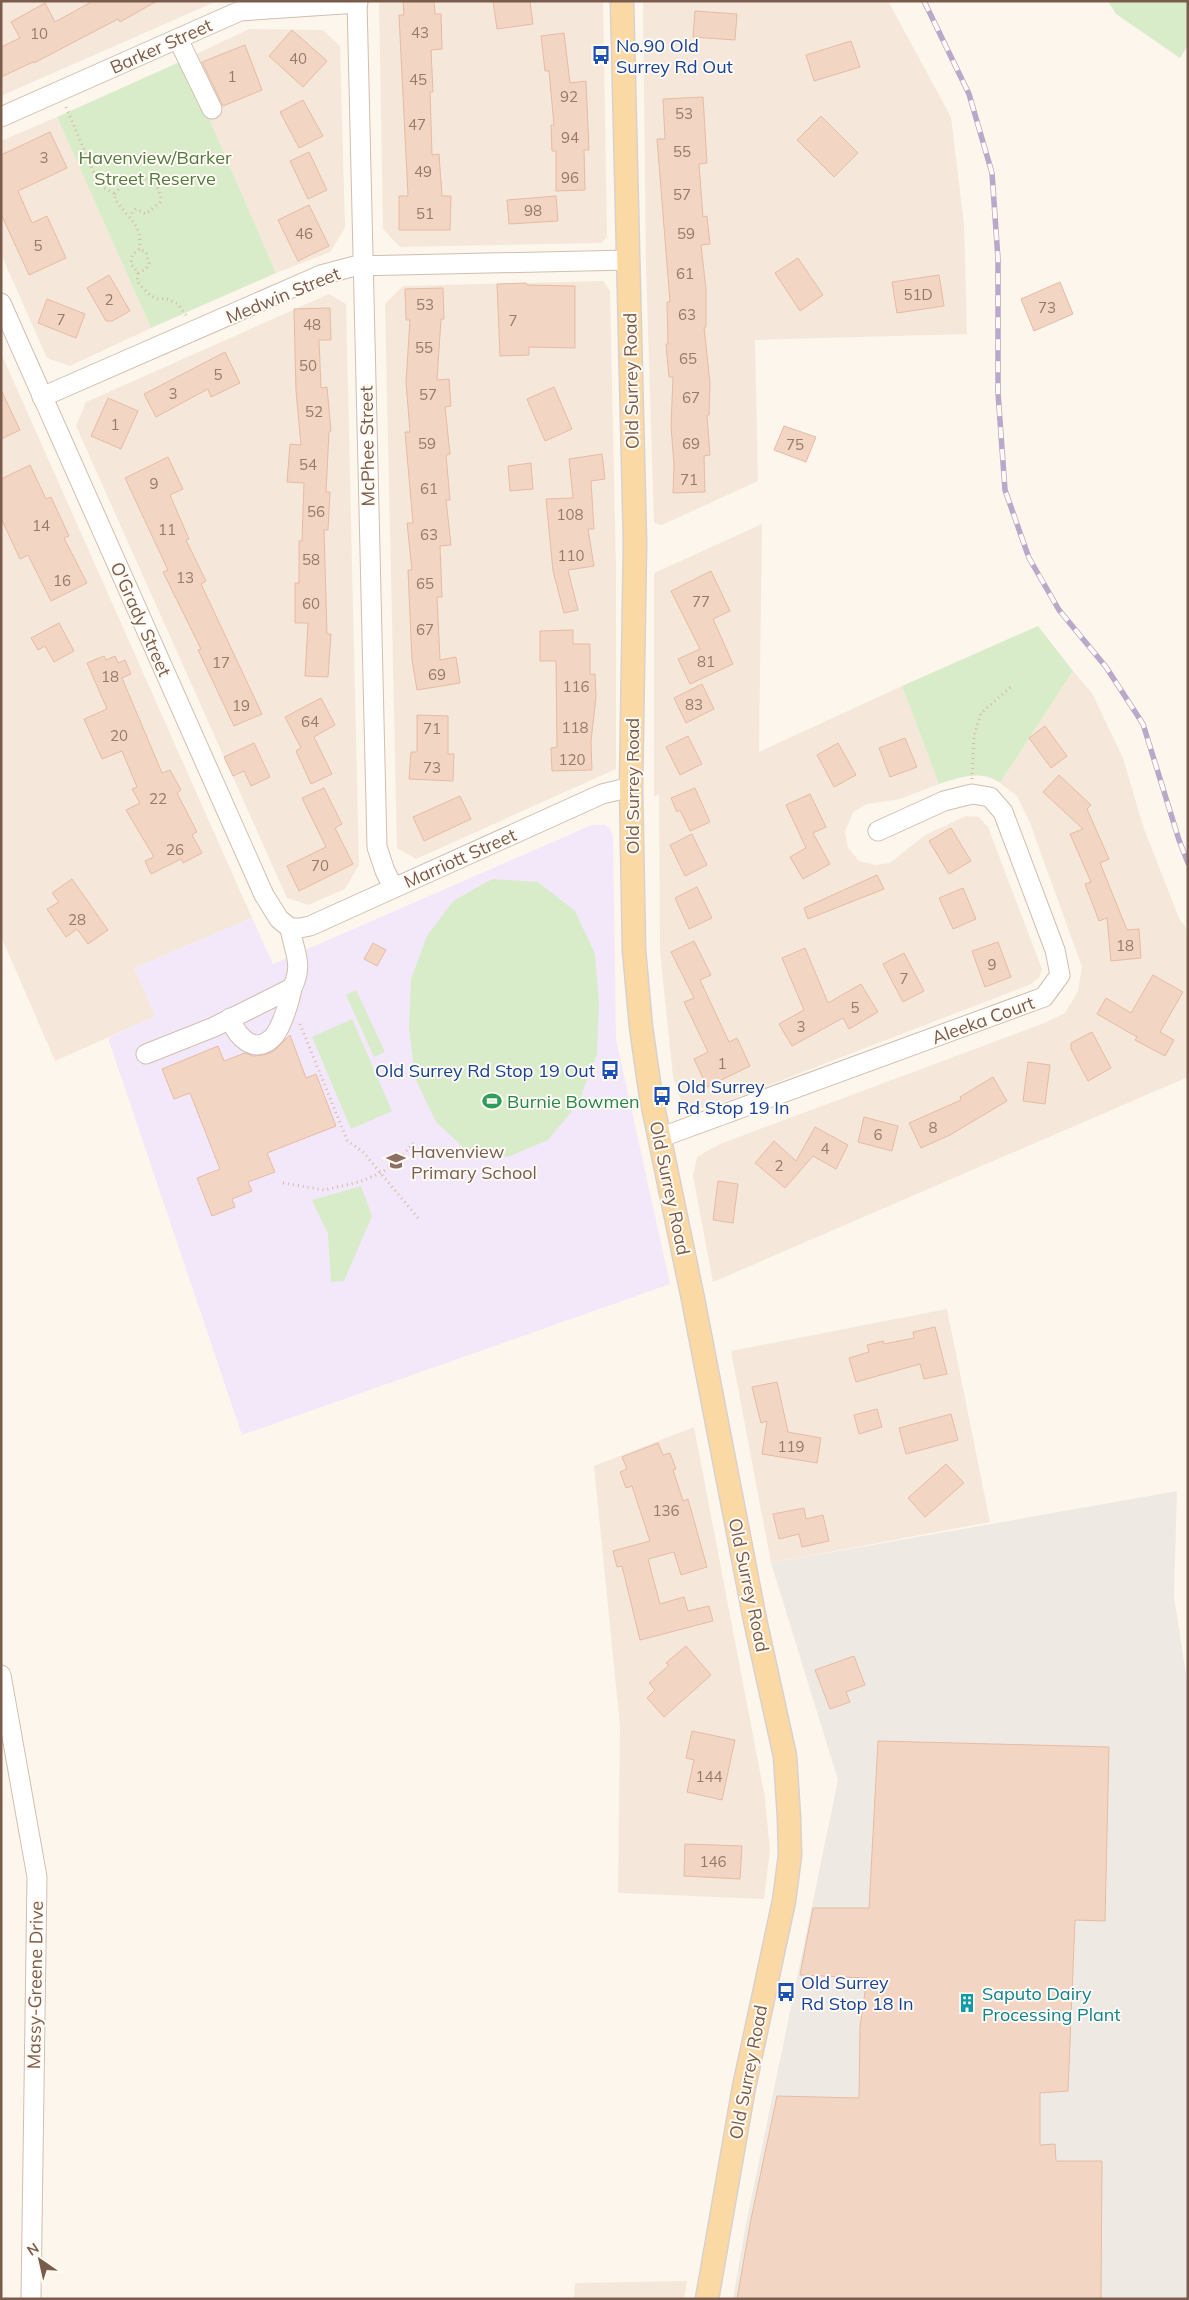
<svg xmlns="http://www.w3.org/2000/svg" width="1189" height="2300" font-family="Mulish,sans-serif">
  <style>
    .residential { fill: #f5e8da }
    .industrial { fill: #efe9e4 }
    .education { fill: #f3e8fa }
    .green { fill: #d8ecc9 }
    .building { fill: #f3d5c3; stroke: #e6bba3 }
    .lines { fill: none; stroke-linecap: round; stroke-linejoin: round }
    .minor-casing { stroke: #d1beb0; stroke-width: 21 }
    .major-casing { stroke: #dad1cd; stroke-width: 25 }
    .path { stroke: #d9b8a5; stroke-width: 3; stroke-dasharray: 1 4; stroke-linecap: butt }
    .minor { stroke: #fff; stroke-width: 19 }
    .major { stroke: #fbd9a5; stroke-width: 22 }
    .rail-casing { stroke: #b9a8c9; stroke-width: 5.5 }
    .rail { stroke: #fffaf3; stroke-width: 4; stroke-dasharray: 11; stroke-linecap: butt }
    .labels { text-anchor: middle; dominant-baseline: central; stroke-width: 4; stroke-linejoin: round; paint-order: stroke }
    .number-label { font-size: 15px; fill: #987a6a }
    .transit-label { font-size: 18px; fill: #164399; stroke: #fffaf3; text-anchor: start }
    .street-label { font-size: 18px; fill: #7a5c4d; stroke: #fffaf3 }
    .park-label { font-size: 18px; fill: #537a41; stroke: #fffaf3 }
    .leisure-label { font-size: 18px; fill: #27864d; stroke: #fffaf3; text-anchor: start }
    .education-label { font-size: 18px; fill: #785e54; stroke: #fffaf3; text-anchor: start }
    .culture-label { font-size: 18px; fill: #0d838f; stroke: #fffaf3; text-anchor: start }
  </style>
  <rect width="100%" height="100%" fill="#fdf6ec"/>
  <g class="residential">
    <polygon points="1,1 217,1 1,96"/>
    <polygon points="379,1 603,1 607,237 601,243 400,247 383,229"/>
    <polygon points="643,1 888,1 951,117 964,224 967,334 755,340 758,481 662,525 654,523 646,265"/>
    <polygon points="249,29 323,30 340,46 345,228 330,252 276,273 184,60"/>
    <polygon points="57,117 151,328 70,366 47,358 1,254 1,141"/>
    <polygon points="603,281 610,291 616,568 616,769 416,859 397,848 385,304 403,286"/>
    <polygon points="329,294 346,304 359,865 345,889 308,905 287,898 76,426 86,402"/>
    <polygon points="1,353 252,918 134,968 156,1016 55,1061 1,936"/>
    <polygon points="762,524 759,752 902,686 939,784 900,799 867,804 853,812 845,832 848,848 859,861 876,865 890,863 925,835 966,816 979,817 988,827 1042,969 1039,978 1029,985 730,1100 698,1109 681,1100 673,1077 660,952 659,794 654,797 654,573"/>
    <polygon points="1073,671 1092,693 1123,758 1144,829 1179,918 1188,931 1188,1077 713,1282 693,1176 697,1157 720,1144 1042,1024 1065,1013 1078,991 1082,967 1030,823 1017,796 1000,783"/>
    <polygon points="947,1309 990,1522 771,1563 731,1351"/>
    <polygon points="694,1427 765,1798 770,1850 764,1899 618,1893 620,1727 594,1466"/>
    <polygon points="687,2281 684,2299 574,2299 575,2283"/>
  </g>
  <polygon class="industrial" points="1177,1491 1174,1596 1188,1688 1188,2299 733,2299 746,2224 838,1780 771,1563"/>
  <polygon class="education" points="592,825 605,825 610,829 613,836 616,1039 670,1284 242,1435 108,1038 155,1016 134,968 252,918 273,964"/>
  <g class="green">
    <polygon points="1108,1 1188,1 1188,45 1180,58 1116,14"/>
    <polygon points="184,60 276,273 151,328 57,117"/>
    <path d="M1038 626 1073 671 1000 783C982 769 958 778 939 784L902 686Z"/>
    <polygon points="492,879 538,882 575,911 595,954 599,1003 597,1054 578,1104 548,1140 508,1157 465,1149 436,1122 415,1078 409,1028 411,979 427,936 453,901"/>
    <polygon points="356,990 385,1052 374,1057 346,995"/>
    <polygon points="352,1019 392,1111 351,1129 312,1037"/>
    <polygon points="361,1186 372,1216 344,1281 331,1282 328,1234 312,1200"/>
  </g>
  <g class="building">
    <polygon points="93,1 157,1 120,22 118,19 34,63 33,62 1,77 1,47 20,38 11,22 45,3 55,22"/>
    <polygon points="403,1 434,1 435,14 441,14 442,49 431,50 433,92 430,92 432,155 439,154 442,196 451,196 450,230 399,230 399,196 408,196 399,15 404,15"/>
    <polygon points="493,1 530,1 533,24 497,29"/>
    <polygon points="695,11 737,14 735,40 693,37"/>
    <polygon points="292,30 327,61 303,87 269,56"/>
    <polygon points="564,33 570,83 586,81 589,150 584,150 585,190 556,191 556,151 552,151 551,125 554,125 549,71 545,71 541,36"/>
    <polygon points="851,41 860,67 814,81 806,55"/>
    <polygon points="245,45 262,90 223,106 202,62"/>
    <polygon points="703,97 707,163 699,164 703,217 707,216 710,244 701,245 706,289 706,327 704,327 710,383 709,415 707,415 710,455 704,456 705,492 673,493 674,465 671,426 673,377 669,377 666,344 668,344 667,302 670,302 657,139 665,139 663,99"/>
    <polygon points="303,100 323,136 299,148 280,112"/>
    <polygon points="821,116 858,153 834,177 797,140"/>
    <polygon points="50,132 67,168 18,191 32,223 47,216 66,258 29,275 1,214 1,155"/>
    <polygon points="309,152 327,190 308,199 290,161"/>
    <polygon points="556,196 558,221 509,224 507,200"/>
    <polygon points="309,205 329,246 298,261 278,220"/>
    <polygon points="798,258 823,295 800,311 775,273"/>
    <polygon points="109,275 130,311 112,321 106,321 87,288"/>
    <polygon points="939,275 944,306 897,313 892,282"/>
    <polygon points="1060,282 1073,314 1034,331 1021,299"/>
    <polygon points="526,283 527,285 575,286 575,348 529,347 529,355 500,356 497,284"/>
    <polygon points="443,288 444,319 441,319 437,380 449,379 451,406 445,407 450,454 446,455 450,500 446,500 451,545 440,546 442,597 437,597 440,660 456,657 460,683 417,690 412,660 408,570 412,570 407,523 413,523 405,432 410,432 406,382 410,320 406,320 405,289"/>
    <polygon points="47,299 85,314 76,338 38,323"/>
    <polygon points="330,308 331,340 319,340 321,388 327,387 331,431 329,432 326,492 330,492 328,530 324,530 327,634 331,634 328,677 305,676 308,623 295,623 295,583 299,583 299,541 302,541 304,483 287,482 290,444 301,445 296,391 294,309"/>
    <polygon points="225,352 240,383 211,397 208,389 156,417 144,394"/>
    <polygon points="554,387 572,429 545,441 527,399"/>
    <polygon points="1,390 20,430 1,439"/>
    <polygon points="108,398 138,411 121,449 91,436"/>
    <polygon points="784,426 816,437 806,462 774,450"/>
    <polygon points="602,454 605,479 591,481 594,529 588,529 594,566 568,570 578,610 564,613 553,571 546,499 573,498 569,459"/>
    <polygon points="168,457 183,489 170,495 189,539 186,540 206,581 201,584 262,714 234,726 198,650 201,649 163,572 168,570 125,478"/>
    <polygon points="531,463 533,489 510,491 508,466"/>
    <polygon points="30,465 46,499 51,497 69,536 64,538 87,583 51,601 28,555 20,559 1,518 1,479"/>
    <polygon points="711,571 730,611 713,619 733,664 690,684 678,659 700,649 671,591"/>
    <polygon points="59,623 74,651 54,662 45,646 38,650 31,638"/>
    <polygon points="573,630 573,644 590,644 590,674 595,674 596,697 591,741 592,770 552,771 551,748 557,747 556,661 540,661 540,631"/>
    <polygon points="104,656 106,660 115,656 118,663 125,660 131,674 122,678 162,773 170,770 181,790 177,793 197,832 192,835 202,853 183,863 181,859 151,874 145,861 154,857 126,810 140,803 132,789 137,787 122,751 102,759 84,719 107,709 87,663"/>
    <polygon points="702,684 714,709 686,723 674,698"/>
    <polygon points="321,698 335,725 314,737 332,774 311,784 296,751 301,748 285,717"/>
    <polygon points="417,715 448,716 448,754 454,754 453,781 409,779 411,752 417,752"/>
    <polygon points="1045,726 1067,756 1051,768 1029,738"/>
    <polygon points="688,736 702,764 680,775 666,747"/>
    <polygon points="905,738 917,767 890,777 879,748"/>
    <polygon points="254,743 270,777 251,786 244,771 233,776 224,757"/>
    <polygon points="838,743 856,775 834,787 817,755"/>
    <polygon points="1059,775 1091,805 1087,809 1109,859 1100,863 1127,930 1139,929 1141,958 1111,961 1107,918 1099,921 1085,884 1091,882 1070,834 1083,829 1043,792"/>
    <polygon points="324,788 342,824 335,828 353,864 299,891 287,866 326,847 302,798"/>
    <polygon points="695,788 710,822 690,831 680,810 677,812 671,798"/>
    <polygon points="810,794 826,827 813,833 830,864 803,879 790,857 806,848 786,805"/>
    <polygon points="460,796 471,819 424,841 413,817"/>
    <polygon points="951,828 971,861 949,874 929,841"/>
    <polygon points="692,834 707,865 685,876 670,845"/>
    <polygon points="877,875 884,889 808,919 804,908"/>
    <polygon points="72,879 108,930 88,944 77,929 66,937 47,909 59,902 52,893"/>
    <polygon points="697,887 712,918 689,929 675,898"/>
    <polygon points="963,888 976,919 953,929 939,898"/>
    <polygon points="694,941 711,975 700,980 729,1042 737,1038 750,1066 707,1087 694,1059 708,1052 684,1002 694,998 671,952"/>
    <polygon points="998,942 1011,977 985,987 972,951"/>
    <polygon points="373,943 386,950 377,966 364,959"/>
    <polygon points="805,948 828,1003 861,984 878,1012 849,1029 843,1018 792,1046 779,1024 804,1010 782,958"/>
    <polygon points="904,953 924,991 903,1002 883,964"/>
    <polygon points="1153,975 1183,992 1160,1032 1174,1040 1165,1056 1135,1040 1137,1037 1097,1014 1106,998 1131,1013"/>
    <polygon points="1092,1032 1111,1068 1088,1081 1071,1049 1071,1043"/>
    <polygon points="290,1035 306,1078 316,1074 336,1126 267,1153 275,1172 248,1182 252,1191 232,1199 235,1207 212,1216 197,1178 220,1169 190,1093 174,1099 162,1069 218,1046 224,1061 245,1053 253,1056 264,1055 274,1051"/>
    <polygon points="1028,1062 1050,1065 1045,1104 1023,1101"/>
    <polygon points="993,1077 1007,1101 950,1135 921,1148 909,1123 961,1100 960,1097"/>
    <polygon points="864,1117 898,1126 892,1151 858,1142"/>
    <polygon points="815,1127 848,1145 836,1169 813,1156 785,1188 755,1163 774,1141 796,1161"/>
    <polygon points="718,1181 738,1184 733,1223 713,1220"/>
    <polygon points="935,1327 947,1374 924,1379 920,1364 856,1382 849,1358 869,1352 867,1345 883,1341 884,1344 914,1338 913,1332"/>
    <polygon points="777,1382 788,1432 821,1438 817,1463 762,1454 767,1421 761,1423 752,1387"/>
    <polygon points="877,1409 882,1427 859,1434 854,1415"/>
    <polygon points="951,1414 958,1440 906,1454 899,1428"/>
    <polygon points="658,1443 663,1455 670,1453 676,1469 673,1470 683,1501 688,1499 707,1567 681,1575 674,1552 648,1559 660,1604 684,1597 688,1611 709,1606 713,1621 640,1640 622,1566 617,1567 613,1551 650,1541 632,1486 626,1488 620,1472 627,1469 622,1457"/>
    <polygon points="946,1464 964,1483 925,1517 908,1498"/>
    <polygon points="804,1508 806,1519 823,1515 829,1541 802,1547 799,1534 779,1539 773,1514"/>
    <polygon points="686,1646 711,1675 664,1717 647,1698 655,1690 649,1683 669,1665 666,1663"/>
    <polygon points="854,1656 865,1685 846,1692 850,1702 830,1709 815,1670"/>
    <polygon points="692,1731 735,1740 722,1800 687,1792 694,1760 686,1758"/>
    <polygon points="878,1741 1109,1747 1105,1921 1075,1920 1068,2091 1040,2093 1040,2145 1055,2144 1056,2161 1102,2161 1101,2299 737,2299 751,2219 777,2096 859,2098 860,2027 867,1978 800,1975 813,1908 869,1908"/>
    <polygon points="685,1844 742,1846 740,1879 684,1876"/>
  </g>
  <g class="lines">
    <g class="minor-casing">
      <g id="minor">
        <polyline points="357,1 377,847 385,871 393,887"/>
        <polyline points="178,39 212,109"/>
        <polyline points="1,117 240,11 358,3"/>
        <polyline points="1,303 264,895 279,919 290,928"/>
        <polyline points="42,397 321,275 355,266 628,260"/>
        <polyline points="290,928 300,928 310,926 602,794 631,787"/>
        <path d="M230 1018C237 1037 255 1057 274 1036 282 1026 290 1000 292 988"/>
        <path d="M146 1054 214 1027 292 988C304 965 294 952 290 928"/>
        <polyline points="659,1138 1044,997 1060,975 1055,950 1003,812 990,797 972,794 944,801 878,831"/>
        <polyline points="1,1675 37,1877 31,2299"/>
      </g>
    </g>
    <g class="major-casing">
      <polyline id="major" points="622,1 635,543 631,787 634,950 641,1027 651,1097 693,1299 755,1620 785,1756 789,1818 790,1855 784,1901 744,2087 707,2299"/>
    </g>
    <g class="path">
      <path d="M66 107 94 173 103 187 115 194V199C126 217 144 225 139 249L132 255 131 264 138 273 137 281C144 289 154 303 165 298L178 304 186 315"/>
      <polyline points="115,194 122,185 136,182 141,175 157,187 161,196 160,202 146,214 136,209 133,211 131,217"/>
      <polyline points="138,273 146,269 149,263 146,252 139,249"/>
      <polyline points="972,779 974,736 981,713 1012,686"/>
      <polyline points="300,1024 347,1140 364,1153 418,1218"/>
      <polyline points="283,1183 324,1190 359,1182 381,1173 398,1161 413,1143"/>
    </g>
    <use href="#minor" class="minor"/>
    <use href="#major" class="major"/>
    <g class="rail-casing">
      <polyline id="rail" points="924,1 969,94 992,173 998,259 998,393 1005,490 1029,558 1059,610 1106,667 1143,724 1179,840 1188,863"/>
    </g>
    <use href="#rail" class="rail"/>
  </g>
  <defs>
    <g id="bus-bare" transform="scale(1.5)"><path d="M-5-6H5V4H4V6H2V4H-2V6H-4V4H-5ZM-3.5-4V0h7V-4ZM-3.5 1.2v1.5H-2V1.2ZM2 1.2v1.5H3.5V1.2Z" fill="#1a4fb4" stroke="#fffaf3" stroke-width="2.5" paint-order="stroke"/></g>
    <g id="stadium-bare" transform="scale(1.5)"><path d="M0-5a6.5 5 0 1 0 0 10a6.5 5 0 1 0 0-10ZM-3.5-1.8h7v3.6h-7Z" fill="#2e9e5b" stroke="#fffaf3" stroke-width="2.5" paint-order="stroke"/></g>
    <g id="school-bare" transform="scale(1.5)"><path d="M0-5L7-2L0 1L-7-2ZM-4 1L0 2.5L4 1V4Q0 6-4 4Z" fill="#8d6e63" stroke="#fffaf3" stroke-width="2.5" paint-order="stroke"/></g>
    <g id="building-bare" transform="scale(1.5)"><path d="M-4-6H4V6H1V3H-1V6H-4ZM-2.5-4.3h1.7v1.8h-1.7ZM.8-4.3h1.7v1.8H.8ZM-2.5-1h1.7V.8h-1.7ZM.8-1h1.7V.8H.8Z" fill="#0f9aa8" stroke="#fffaf3" stroke-width="2.5" paint-order="stroke"/></g>
  </defs>
  <g fill-rule="evenodd">
    <use href="#bus-bare" x="601" y="55"/>
    <use href="#bus-bare" x="610" y="1070"/>
    <use href="#bus-bare" x="662" y="1096"/>
    <use href="#stadium-bare" x="492" y="1101"/>
    <use href="#school-bare" x="396" y="1161"/>
    <use href="#bus-bare" x="786" y="1992"/>
    <use href="#building-bare" x="967" y="2003"/>
  </g>
  <g class="labels">
    <g class="number-label">
      <text x="420" y="32">43</text>
      <text x="39" y="33">10</text>
      <text x="298" y="58">40</text>
      <text x="232" y="76">1</text>
      <text x="418" y="79">45</text>
      <text x="569" y="96">92</text>
      <text x="684" y="113">53</text>
      <text x="417" y="124">47</text>
      <text x="570" y="137">94</text>
      <text x="682" y="151">55</text>
      <text x="44" y="157">3</text>
      <text x="423" y="171">49</text>
      <text x="570" y="177">96</text>
      <text x="682" y="194">57</text>
      <text x="533" y="210">98</text>
      <text x="425" y="213">51</text>
      <text x="304" y="233">46</text>
      <text x="686" y="233">59</text>
      <text x="38" y="245">5</text>
      <text x="685" y="273">61</text>
      <text x="918" y="294">51D</text>
      <text x="109" y="299">2</text>
      <text x="425" y="304">53</text>
      <text x="1047" y="307">73</text>
      <text x="687" y="314">63</text>
      <text x="61" y="319">7</text>
      <text x="513" y="320">7</text>
      <text x="312" y="324">48</text>
      <text x="424" y="347">55</text>
      <text x="688" y="358">65</text>
      <text x="308" y="365">50</text>
      <text x="218" y="374">5</text>
      <text x="173" y="393">3</text>
      <text x="428" y="394">57</text>
      <text x="691" y="397">67</text>
      <text x="314" y="411">52</text>
      <text x="115" y="424">1</text>
      <text x="427" y="443">59</text>
      <text x="691" y="443">69</text>
      <text x="795" y="444">75</text>
      <text x="308" y="464">54</text>
      <text x="689" y="479">71</text>
      <text x="154" y="483">9</text>
      <text x="429" y="488">61</text>
      <text x="316" y="511">56</text>
      <text x="570" y="514">108</text>
      <text x="41" y="525">14</text>
      <text x="167" y="529">11</text>
      <text x="429" y="534">63</text>
      <text x="571" y="555">110</text>
      <text x="311" y="559">58</text>
      <text x="185" y="577">13</text>
      <text x="62" y="580">16</text>
      <text x="425" y="583">65</text>
      <text x="701" y="601">77</text>
      <text x="311" y="603">60</text>
      <text x="425" y="629">67</text>
      <text x="706" y="661">81</text>
      <text x="221" y="662">17</text>
      <text x="437" y="674">69</text>
      <text x="110" y="676">18</text>
      <text x="576" y="686">116</text>
      <text x="694" y="704">83</text>
      <text x="241" y="705">19</text>
      <text x="310" y="721">64</text>
      <text x="575" y="727">118</text>
      <text x="432" y="728">71</text>
      <text x="119" y="735">20</text>
      <text x="572" y="759">120</text>
      <text x="432" y="767">73</text>
      <text x="158" y="798">22</text>
      <text x="175" y="849">26</text>
      <text x="320" y="865">70</text>
      <text x="77" y="919">28</text>
      <text x="1125" y="945">18</text>
      <text x="992" y="964">9</text>
      <text x="904" y="978">7</text>
      <text x="855" y="1007">5</text>
      <text x="801" y="1026">3</text>
      <text x="722" y="1063">1</text>
      <text x="933" y="1127">8</text>
      <text x="878" y="1134">6</text>
      <text x="825" y="1148">4</text>
      <text x="779" y="1165">2</text>
      <text x="791" y="1446">119</text>
      <text x="666" y="1510">136</text>
      <text x="709" y="1776">144</text>
      <text x="713" y="1861">146</text>
    </g>
    <g class="transit-label">
      <text x="616" y="45">No.90 Old<tspan x="616" dy="21">Surrey Rd Out</tspan></text>
      <text x="595" y="1070" text-anchor="end">Old Surrey Rd Stop 19 Out</text>
      <text x="677" y="1086">Old Surrey<tspan x="677" dy="21">Rd Stop 19 In</tspan></text>
      <text x="801" y="1982">Old Surrey<tspan x="801" dy="21">Rd Stop 18 In</tspan></text>
    </g>
    <g class="street-label">
      <text transform="translate(161 46) rotate(-24)">Barker Street</text>
      <text transform="translate(283 295) rotate(-22)">Medwin Street</text>
      <text transform="translate(631 381) rotate(-91)">Old Surrey Road</text>
      <text transform="translate(367 446) rotate(-91)">McPhee Street</text>
      <text transform="translate(141 619) rotate(66)">O'Grady Street</text>
      <text transform="translate(632 786) rotate(-90)">Old Surrey Road</text>
      <text transform="translate(460 858) rotate(-24)">Marriott Street</text>
      <text transform="translate(983 1020) rotate(-20)">Aleeka Court</text>
      <text transform="translate(670 1188) rotate(78)">Old Surrey Road</text>
      <text transform="translate(749 1585) rotate(78)">Old Surrey Road</text>
      <text transform="translate(35 1985) rotate(-89)">Massy-Greene Drive</text>
      <text transform="translate(748 2072) rotate(-79)">Old Surrey Road</text>
    </g>
    <g class="park-label">
      <text x="155" y="157">Havenview/Barker<tspan x="155" dy="21">Street Reserve</tspan></text>
    </g>
    <g class="leisure-label">
      <text x="507" y="1101">Burnie Bowmen</text>
    </g>
    <g class="education-label">
      <text x="411" y="1151">Havenview<tspan x="411" dy="21">Primary School</tspan></text>
    </g>
    <g class="culture-label">
      <text x="982" y="1993">Saputo Dairy<tspan x="982" dy="21">Processing Plant</tspan></text>
    </g>
  </g>
  <rect width="1189" height="2300" fill="none" stroke="#7a5c4d" stroke-width="5"/>
  <g transform="translate(40 2260) rotate(326)" stroke="#fffaf3" stroke-width="4" paint-order="stroke">
  <path d="M0-4L9 19L0 12L-9 19Z" fill="#7a5c4d"/>
  <text y="-8" font-size="14" font-weight="bold" text-anchor="middle" fill="#7a5c4d">N</text>
  </g>
</svg>
